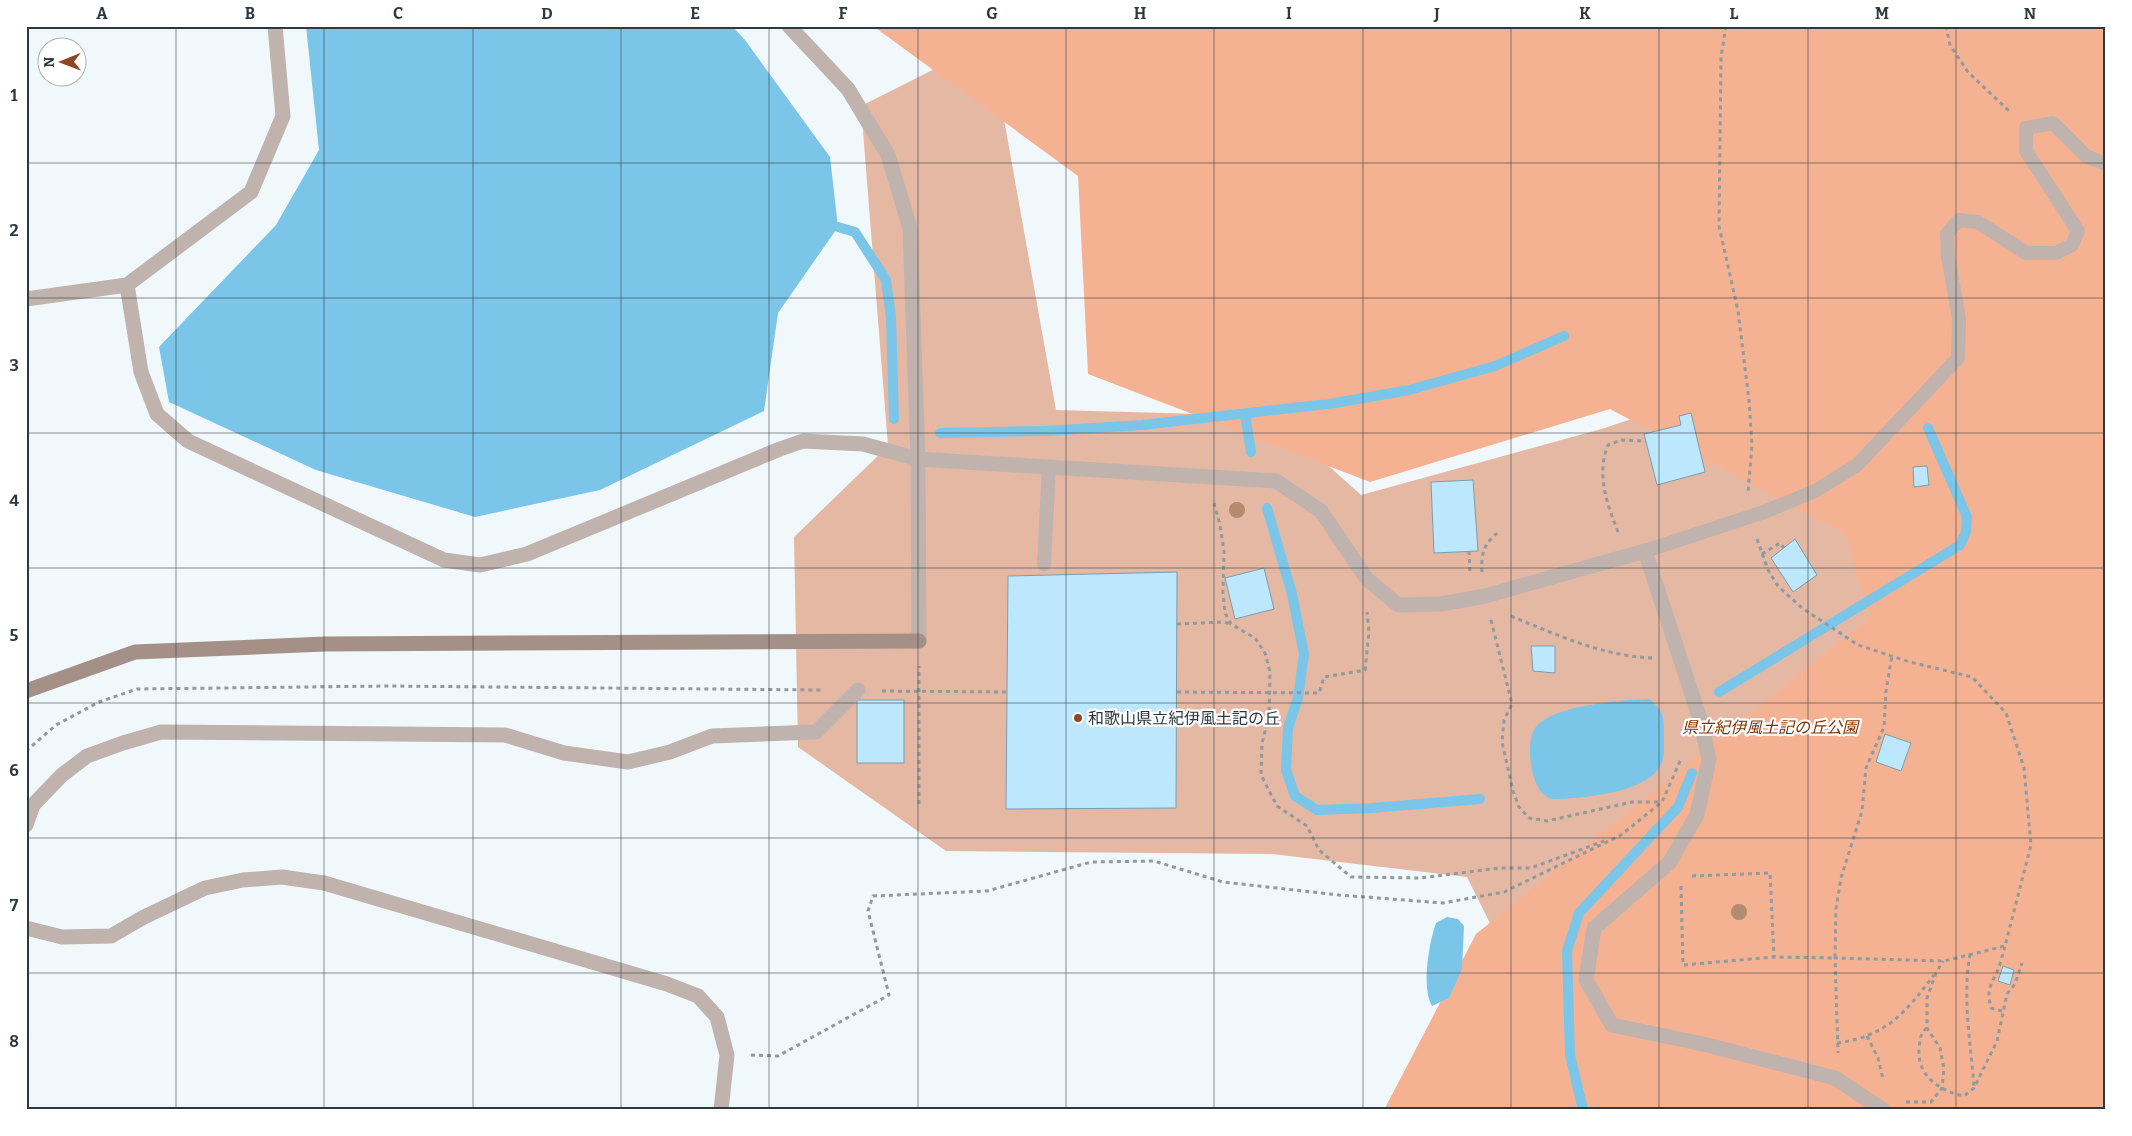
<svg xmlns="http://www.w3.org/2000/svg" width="2132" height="1136" font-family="Bitter,'Noto Sans JP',serif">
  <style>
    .green { fill: #e5b8a4 }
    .forest { fill: #f5b293 }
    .water { fill: #7ac5e8 }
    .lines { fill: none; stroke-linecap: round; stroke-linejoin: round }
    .stream { stroke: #7ac5e8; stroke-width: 10 }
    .building { fill: #bce7fd; stroke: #7d9cab }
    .path { stroke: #909a9f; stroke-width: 3; stroke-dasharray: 4 4; stroke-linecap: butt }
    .lane { stroke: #c0b2ac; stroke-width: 14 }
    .street { stroke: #c0b2ac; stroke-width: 15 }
    .secondary { stroke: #a59087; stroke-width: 15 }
    .tree { fill: #b28b71 }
    .grid { fill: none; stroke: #2c393f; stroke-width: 1; stroke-opacity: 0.55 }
    .poi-dot { fill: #904824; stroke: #fff; stroke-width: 2 }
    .labels { text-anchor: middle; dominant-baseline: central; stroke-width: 4.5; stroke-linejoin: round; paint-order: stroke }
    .poi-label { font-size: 16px; fill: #2c393f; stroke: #fff; text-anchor: start }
    .park-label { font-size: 16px; font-style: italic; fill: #7f3100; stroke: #fff }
    .neatline { fill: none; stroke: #2c393f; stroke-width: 2 }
    .grid-label { font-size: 16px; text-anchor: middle; font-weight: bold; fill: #2c393f }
  </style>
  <rect width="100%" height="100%" fill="#f1f8fb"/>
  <polygon class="green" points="2106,26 2106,1110 1552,1048 1467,877 1272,854 946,851 798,747 794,537 888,446 861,106 990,41 1056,410 1273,416 1361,495 1605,428 1751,378"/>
  <polygon class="forest" points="873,26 2106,26 2106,1110 1384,1110 1476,934 1870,617 1845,534 1610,409 1370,482 1088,374 1078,176"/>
  <g class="water">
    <polygon points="306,26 732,26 745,40 830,157 838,227 778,313 764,411 600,490 475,517 316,470 169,402 159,347 276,225 319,150"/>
    <path d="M1649 699C1665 712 1664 718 1664 739 1664 748 1665 760 1659 768 1643 793 1584 798 1556 799 1531 801 1525 746 1534 730 1548 705 1623 700 1649 699Z"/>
    <path d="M1447 917 1458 919 1464 926 1462 969 1449 998 1432 1006C1421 987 1429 943 1436 923Z"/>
  </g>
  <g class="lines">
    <g class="stream">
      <polyline points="838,227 855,232 886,280 891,317 894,419"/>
      <polyline points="1245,414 1251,452"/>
      <polyline points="940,433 1045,431 1142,425 1335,403 1409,390 1495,366 1564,336"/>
      <polyline points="1267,508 1292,594 1304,654 1298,698 1288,728 1286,770 1295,796 1317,810 1372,808 1480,799"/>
      <polyline points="1719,692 1960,545 1966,532 1967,517 1928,428"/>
      <polyline points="1583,1110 1570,1055 1567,951 1579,913 1678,807 1692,773"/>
    </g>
  </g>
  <g class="building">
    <polygon points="1691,413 1705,472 1657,485 1644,434 1681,425 1679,416"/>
    <polygon points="1927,466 1929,485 1914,487 1913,467"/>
    <polygon points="1473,480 1478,551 1434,553 1431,482"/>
    <polygon points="1795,539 1817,575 1793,592 1771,558"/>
    <polygon points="1264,568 1274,609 1235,619 1225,578"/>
    <polygon points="1177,572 1176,808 1006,809 1008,576"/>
    <polygon points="1531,646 1555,646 1555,673 1533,671"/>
    <rect x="857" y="700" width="47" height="63"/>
    <polygon points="1885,734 1911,743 1901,771 1876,762"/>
    <polygon points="2003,966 2014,970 2010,985 1998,981"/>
  </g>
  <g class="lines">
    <g class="path">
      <polyline points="1726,26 1721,57 1719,226 1738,311 1749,400 1752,445 1748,492"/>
      <polyline points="1946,26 1950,45 1968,72 2010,112"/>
      <polyline points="1214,503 1220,525 1224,551 1223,593 1225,613 1231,624 1255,638 1265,653 1270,672 1269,716 1262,743 1261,775 1277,806 1307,826 1319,850 1351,877 1420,878 1499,868 1531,868 1604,841"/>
      <path d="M1618 532C1607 504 1596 474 1608 445L1621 440 1646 441"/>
      <polyline points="1757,539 1768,570 1778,586 1802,608 1858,645 1910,662 1972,677 2006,713 2024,768 2031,845 2005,946 1944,961 1835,958 1838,1053"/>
      <polyline points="1469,551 1470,573"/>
      <polyline points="1762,554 1780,543 1784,548"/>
      <path d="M1482 572C1481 552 1484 543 1500 531"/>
      <path d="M1511 616C1557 635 1605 657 1655 658"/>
      <polyline points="1491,620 1512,704 1504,720 1502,742 1513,791 1519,807 1529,818 1547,821 1632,802 1661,802"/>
      <polyline points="1177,624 1223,622 1230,624"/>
      <polyline points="882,691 1007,692"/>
      <polyline points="1177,692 1319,693 1324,677 1365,670 1369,631 1367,612"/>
      <polyline points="26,751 56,725 99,702 137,689 387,686 821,690"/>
      <polyline points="919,804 919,666"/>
      <polyline points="1692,876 1770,873 1774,957"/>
      <polyline points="1681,886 1683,965 1774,957 1835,958 1836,908 1841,878 1862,811 1866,768 1884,727 1886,691 1892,655"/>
      <path d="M1970 954C1962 998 1971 1044 1974 1087"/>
      <path d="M2002 1011 1991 1008C1987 991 1989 988 1996 974 2000 966 2002 956 2005 947"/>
      <path d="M1927 1028C1920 1033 1920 1040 1919 1049 1917 1076 1940 1091 1964 1096L1974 1088 1997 1041 2007 994 2015 984 2022 963"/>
      <polyline points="1867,1036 1878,1058 1883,1079"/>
      <path d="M1837 1043C1887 1036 1905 1013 1934 975"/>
      <polyline points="751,1055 778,1056 889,995 868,911 873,896 987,891 1091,862 1154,861 1223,882 1339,895 1443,903 1504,892 1621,835 1662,802 1681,759"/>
      <polyline points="1906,1102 1931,1102 1942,1088 1944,1069 1940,1048 1927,1028 1927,998 1936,973 1943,961"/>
    </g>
    <g class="lane">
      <polyline points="1645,551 1764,512 1815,491 1857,465 1958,358 1959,319 1948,256 1947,234 1959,220 1978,222 2026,253 2056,253 2072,245 2078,231 2026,151 2026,128 2053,123 2086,156 2106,164"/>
      <polyline points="1044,564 1049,467"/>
    </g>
    <g class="street">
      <polyline points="789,26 848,89 888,155 910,228 918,459 919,641"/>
      <polyline points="127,285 141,372 157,414 188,441 444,560 480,565 527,554 780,449 803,441 863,444 918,459 1276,481 1321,511 1367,579 1398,605 1441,604 1485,596 1645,551 1700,719 1709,759 1697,815 1669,863 1594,928 1586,980 1612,1025 1703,1044 1835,1078 1883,1110"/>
      <polyline points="26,299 127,285 251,192 283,116 275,26"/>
      <polyline points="26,825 33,805 62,775 87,756 123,743 161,732 505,735 564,753 628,762 670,752 712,736 816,732 858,690"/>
      <polyline points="26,928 62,937 111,936 144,917 205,888 243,880 282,877 324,883 667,984 698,996 717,1017 727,1055 721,1110"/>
    </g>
    <polyline class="secondary" points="26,691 135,652 325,644 919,641"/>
  </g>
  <g class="tree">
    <circle cx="1237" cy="510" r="8"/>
    <circle cx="1739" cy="912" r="8"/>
  </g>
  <path class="grid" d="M176 26V1110M324 26V1110M473 26V1110M621 26V1110M769 26V1110M918 26V1110M1066 26V1110M1214 26V1110M1363 26V1110M1511 26V1110M1659 26V1110M1808 26V1110M1956 26V1110M26 163H2106M26 298H2106M26 433H2106M26 568H2106M26 703H2106M26 838H2106M26 973H2106"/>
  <circle class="poi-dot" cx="1078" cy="718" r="5"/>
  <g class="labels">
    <g class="poi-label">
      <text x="1088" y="718">和歌山県立紀伊風土記の丘</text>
    </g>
    <g class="park-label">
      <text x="1770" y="727">県立紀伊風土記の丘公園</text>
    </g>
  </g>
  <rect width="2132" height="1136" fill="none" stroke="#ffffff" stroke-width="55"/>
  <g transform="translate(62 62) rotate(269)"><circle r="24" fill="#ffffff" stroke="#abb0b2"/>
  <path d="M0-4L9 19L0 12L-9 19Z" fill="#904824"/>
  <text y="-8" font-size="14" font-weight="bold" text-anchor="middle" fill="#2c393f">N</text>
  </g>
  <rect x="28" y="28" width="2076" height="1080" class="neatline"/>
  <g class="grid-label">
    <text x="102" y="19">A</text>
    <text x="250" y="19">B</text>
    <text x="398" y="19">C</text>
    <text x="547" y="19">D</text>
    <text x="695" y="19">E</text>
    <text x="843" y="19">F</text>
    <text x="992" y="19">G</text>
    <text x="1140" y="19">H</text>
    <text x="1289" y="19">I</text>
    <text x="1437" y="19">J</text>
    <text x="1585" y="19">K</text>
    <text x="1734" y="19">L</text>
    <text x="1882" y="19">M</text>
    <text x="2030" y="19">N</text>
    <text x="14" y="101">1</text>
    <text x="14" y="236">2</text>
    <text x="14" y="371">3</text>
    <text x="14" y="506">4</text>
    <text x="14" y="641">5</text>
    <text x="14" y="776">6</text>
    <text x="14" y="911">7</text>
    <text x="14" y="1047">8</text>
  </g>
</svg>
